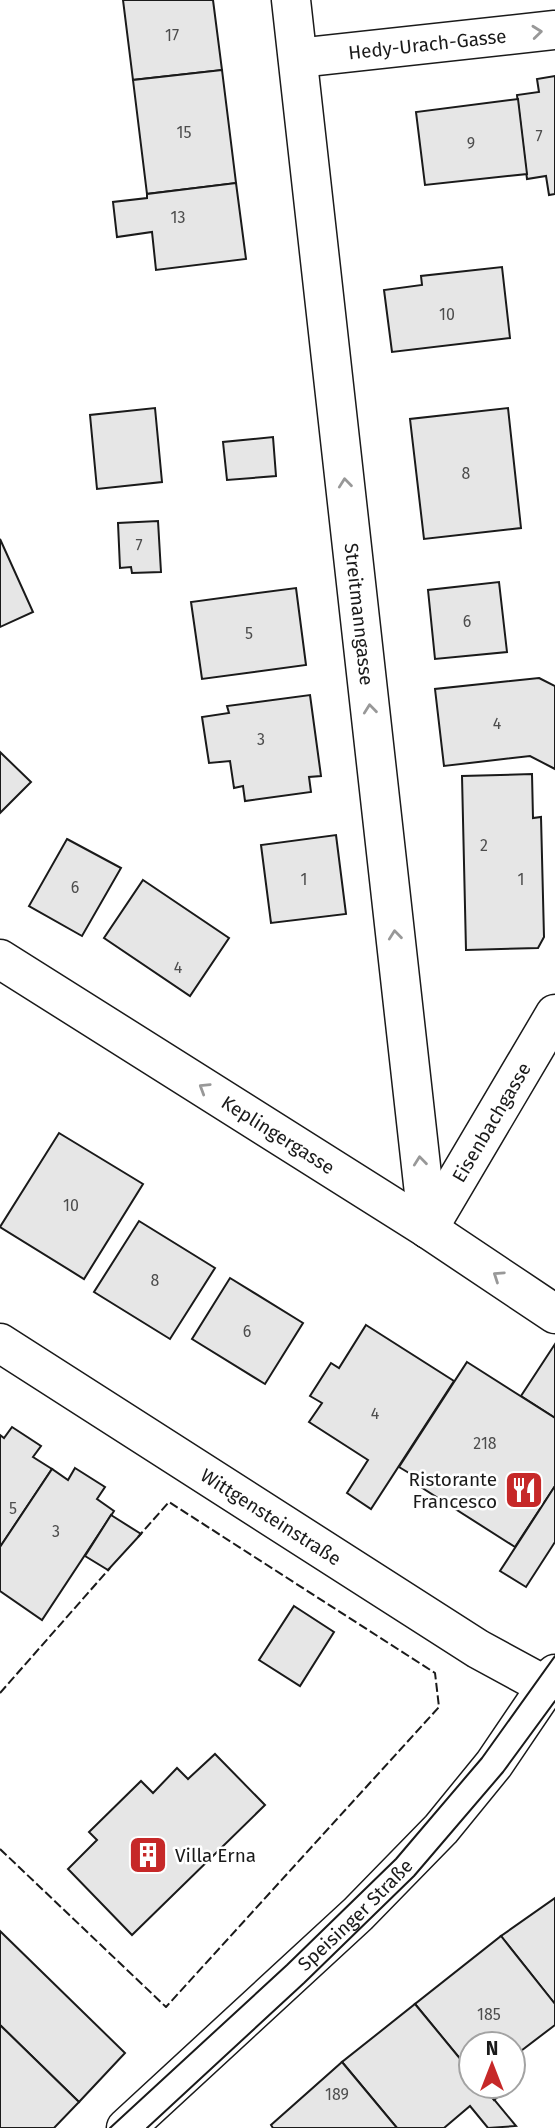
<svg xmlns="http://www.w3.org/2000/svg" width="555" height="2128" font-family="'Fira Sans',sans-serif">
  <style>
    .building { fill: #e6e6e6; stroke: #1a1a1a; stroke-width: 2 }
    .lines { fill: none; stroke-linecap: round; stroke-linejoin: round }
    .minor-casing { stroke: #1a1a1a; stroke-width: 41 }
    .tertiary-casing { stroke: #1a1a1a; stroke-width: 41 }
    .secondary-casing { stroke: #1a1a1a; stroke-width: 41 }
    .minor { stroke: #fff; stroke-width: 38 }
    .tertiary { stroke: #fff; stroke-width: 38 }
    .secondary { stroke: #fff; stroke-width: 38 }
    .tram { stroke: #1a1a1a; stroke-width: 2 }
    .fence { stroke: #1a1a1a; stroke-width: 2; stroke-dasharray: 9 3.5; stroke-linecap: butt }
    .oneway { stroke: #989898 }
    .labels { text-anchor: middle; dominant-baseline: central; stroke-width: 5; stroke-linejoin: round; paint-order: stroke }
    .number-label { font-size: 16px; fill: #4d4d4d }
    .street-label { font-size: 19px; fill: #1a1a1a; stroke: #fff }
    .poi-label { font-size: 19px; fill: #1a1a1a; stroke: #fff; text-anchor: end }
  </style>
  <rect width="100%" height="100%" fill="#fff"/>
  <g class="building">
    <polygon points="123,0 213,0 222,70 133,80"/>
    <polygon points="222,70 236,183 147,194 133,80"/>
    <polygon points="555,76 555,194 549,195 546,176 527,179 517,95 539,92 537,79"/>
    <polygon points="518,99 527,174 425,185 416,112"/>
    <polygon points="236,183 246,259 156,270 152,232 117,237 113,202 147,198 147,194"/>
    <polygon points="502,267 510,338 392,352 384,290 422,285 421,276"/>
    <polygon points="155,408 162,482 97,489 90,415"/>
    <polygon points="508,408 521,528 424,539 410,419"/>
    <polygon points="273,437 276,476 227,480 223,442"/>
    <polygon points="158,521 161,572 132,573 131,567 120,568 118,523"/>
    <polygon points="0,539 33,612 0,627"/>
    <polygon points="499,582 507,652 435,659 428,590"/>
    <polygon points="296,588 306,665 202,679 191,602"/>
    <polygon points="539,678 555,686 555,769 530,756 444,766 435,689"/>
    <polygon points="310,695 321,776 309,777 311,792 245,801 243,786 234,788 230,761 209,763 202,717 229,713 227,706"/>
    <polygon points="0,752 31,782 0,813"/>
    <polygon points="532,774 533,818 541,817 544,937 538,948 466,950 462,776"/>
    <polygon points="336,835 346,914 271,923 261,845"/>
    <polygon points="67,839 121,868 82,936 29,906"/>
    <polygon points="143,880 229,938 190,996 104,938"/>
    <polygon points="59,1133 143,1184 84,1279 0,1227"/>
    <polygon points="139,1221 215,1268 170,1339 94,1292"/>
    <polygon points="230,1278 303,1323 265,1384 192,1339"/>
    <polygon points="366,1325 454,1381 371,1509 347,1493 368,1460 309,1422 322,1403 310,1396 331,1363 339,1368"/>
    <polygon points="555,1344 555,1418 521,1396"/>
    <polygon points="467,1362 555,1418 555,1486 515,1547 416,1484 419,1479 399,1467"/>
    <polygon points="12,1427 41,1446 33,1457 52,1469 0,1547 0,1435 4,1438"/>
    <polygon points="75,1468 105,1487 97,1499 114,1511 42,1620 0,1591 0,1547 52,1469 68,1480"/>
    <polygon points="555,1486 555,1542 526,1587 500,1571"/>
    <polygon points="111,1515 141,1534 108,1570 85,1556"/>
    <polygon points="294,1606 334,1632 300,1686 259,1660"/>
    <polygon points="215,1754 265,1805 132,1935 68,1869 97,1840 89,1832 141,1781 153,1793 177,1768 188,1779"/>
    <polygon points="555,1898 555,2004 501,1936"/>
    <polygon points="0,1931 125,2053 79,2102 0,2025"/>
    <polygon points="501,1936 555,2004 555,2025 513,2057 513,2044 471,2044 471,2072 415,2004"/>
    <polygon points="415,2004 471,2072 471,2086 483,2086 516,2126 488,2128 470,2106 444,2128 397,2128 342,2062"/>
    <polygon points="0,2025 79,2102 54,2128 0,2128"/>
    <polygon points="342,2062 397,2128 273,2128 271,2125"/>
    <polygon points="483,2086 511,2086 494,2100"/>
  </g>
  <g class="lines">
    <g class="minor-casing">
      <g id="minor">
        <path id="s1" d="M291 0 428 1229"/>
        <path id="s2" d="M298 58 555 30"/>
        <path id="s3" d="M0 959 428 1229 555 1314"/>
        <path id="s4" d="M428 1229 555 1014"/>
      </g>
    </g>
    <g class="tertiary-casing">
      <g id="tertiary">
        <path id="s5" d="M0 1343 478 1649 546 1686"/>
      </g>
    </g>
    <g class="secondary-casing">
      <g id="secondary">
        <path id="s6" d="M126 2128 358 1914 441 1829 494 1764 555 1674"/>
      </g>
    </g>
    <use href="#minor" class="minor"/>
    <use href="#tertiary" class="tertiary"/>
    <use href="#secondary" class="secondary"/>
    <g class="tram">
      <polyline points="110,2128 287,1965 396,1859 482,1758 555,1656"/>
      <polyline points="147,2128 304,1983 414,1876 503,1772 555,1701"/>
    </g>
    <g class="fence">
      <polyline points="0,1693 110,1568"/>
      <polyline points="0,1849 166,2007 439,1707 435,1673 169,1502 138,1537"/>
    </g>
  </g>
  <defs><path id="oneway-chevron" d="M-2-3.5L2.5 0L-2 3.5" fill="none" stroke-width="1.6" stroke-linecap="round" stroke-linejoin="round" transform="scale(1.75)"/></defs>
  <g class="oneway">
    <use href="#oneway-chevron" transform="translate(537 32) rotate(-6)"/>
    <use href="#oneway-chevron" transform="translate(345 483) rotate(-96)"/>
    <use href="#oneway-chevron" transform="translate(370 709) rotate(-96)"/>
    <use href="#oneway-chevron" transform="translate(395 935) rotate(-96)"/>
    <use href="#oneway-chevron" transform="translate(204 1088) rotate(-148)"/>
    <use href="#oneway-chevron" transform="translate(420 1161) rotate(-96)"/>
    <use href="#oneway-chevron" transform="translate(498 1276) rotate(-146)"/>
  </g>
  <defs>
    <g id="restaurant-square" transform="scale(2.0125)"><rect x="-9" y="-9" width="18" height="18" rx="4" fill="#c62828" stroke="#fff"/><path d="M-5-6h1v4h1v-4h1v4h1v-4h1v5L-1.5 .5V6h-2V.5L-5-1ZM5-6V6H3V1.5H1.5Q1.5-4 5-6Z" fill="#fff"/></g>
    <g id="building-square" transform="scale(2.0125)"><rect x="-9" y="-9" width="18" height="18" rx="4" fill="#c62828" stroke="#fff"/><path d="M-4-6H4V6H1V3H-1V6H-4ZM-2.5-4.3h1.7v1.8h-1.7ZM.8-4.3h1.7v1.8H.8ZM-2.5-1h1.7V.8h-1.7ZM.8-1h1.7V.8H.8Z" fill="#fff"/></g>
  </defs>
  <g fill-rule="evenodd">
    <use href="#restaurant-square" x="524" y="1490"/>
    <use href="#building-square" x="148" y="1855"/>
  </g>
  <g class="labels">
    <g class="number-label">
      <text x="172" y="35">17</text>
      <text x="184" y="132">15</text>
      <text x="539" y="136">7</text>
      <text x="471" y="143">9</text>
      <text x="178" y="217">13</text>
      <text x="447" y="314">10</text>
      <text x="466" y="473">8</text>
      <text x="139" y="545">7</text>
      <text x="467" y="621">6</text>
      <text x="249" y="633">5</text>
      <text x="497" y="723">4</text>
      <text x="261" y="739">3</text>
      <text x="484" y="845">2</text>
      <text x="304" y="879">1</text>
      <text x="521" y="879">1</text>
      <text x="75" y="887">6</text>
      <text x="178" y="967">4</text>
      <text x="71" y="1205">10</text>
      <text x="155" y="1280">8</text>
      <text x="247" y="1331">6</text>
      <text x="375" y="1413">4</text>
      <text x="485" y="1443">218</text>
      <text x="13" y="1508">5</text>
      <text x="56" y="1531">3</text>
      <text x="489" y="2014">185</text>
      <text x="337" y="2094">189</text>
    </g>
    <g class="street-label">
      <text stroke="none"><textPath href="#s2" startOffset="130">Hedy-Urach-Gasse</textPath></text>
      <text stroke="none"><textPath href="#s1" startOffset="618">Streitmanngasse</textPath></text>
      <text stroke="none"><textPath href="#s4" startOffset="124">Eisenbachgasse</textPath></text>
      <text stroke="none"><textPath href="#s3" startOffset="329">Keplingergasse</textPath></text>
      <text stroke="none"><textPath href="#s5" startOffset="322">Wittgensteinstraße</textPath></text>
      <text stroke="none"><textPath href="#s6" startOffset="313">Speisinger Straße</textPath></text>
    </g>
    <g class="poi-label">
      <text x="497" y="1479">Ristorante<tspan x="497" dy="22">Francesco</tspan></text>
      <text x="175" y="1855" text-anchor="start">Villa Erna</text>
    </g>
  </g>
  <g transform="translate(492 2065)"><circle r="33" fill="#ffffff" stroke="#a3a3a3" stroke-width="2"/>
  <path d="M0-5L12 26L0 18L-12 26Z" fill="#c62828"/>
  <text y="-10" font-size="19" font-weight="bold" text-anchor="middle" fill="#1a1a1a">N</text>
  </g>
</svg>
